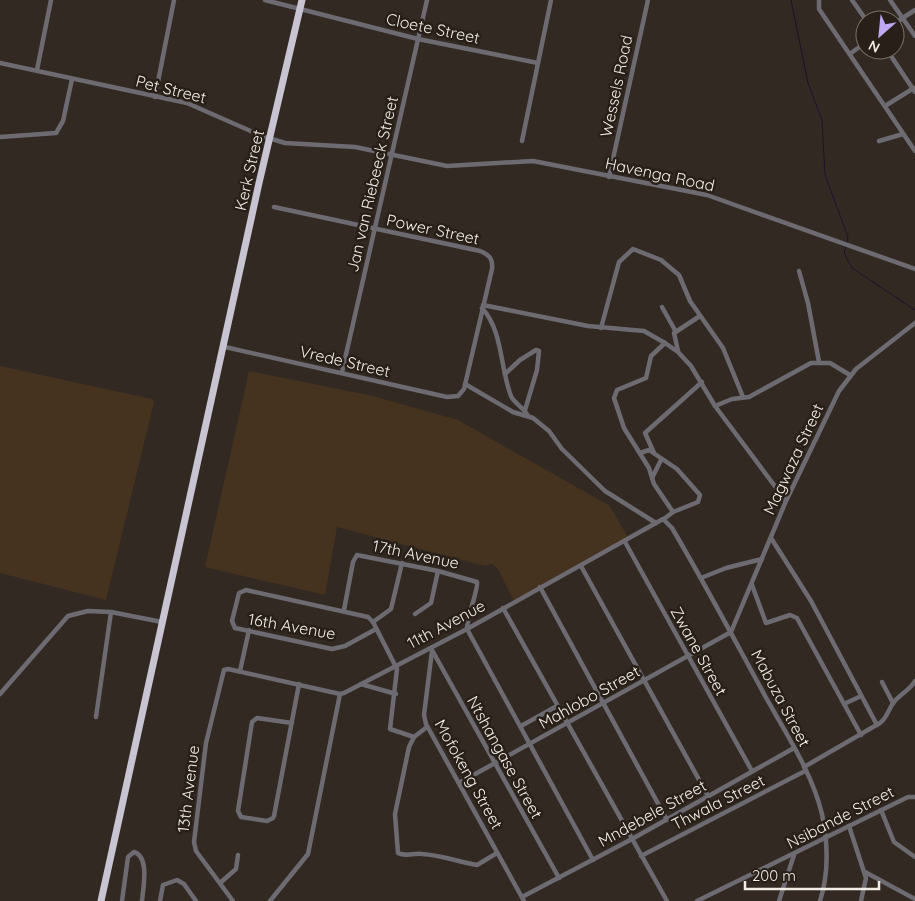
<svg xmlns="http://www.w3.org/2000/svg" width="915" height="901" font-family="Quicksand,sans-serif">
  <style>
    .green { fill: #45321f }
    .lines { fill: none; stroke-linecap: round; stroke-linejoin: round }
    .stream { stroke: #1b122c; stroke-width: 1 }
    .minor { stroke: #6d6b71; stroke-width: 4.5 }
    .highway { stroke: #c8c4d2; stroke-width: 7 }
    .labels { text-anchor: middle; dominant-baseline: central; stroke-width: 5; stroke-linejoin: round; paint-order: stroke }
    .street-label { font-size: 16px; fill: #f1ece6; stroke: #282018 }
  </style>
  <rect width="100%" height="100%" fill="#322a22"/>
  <g class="green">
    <polygon points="0,366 152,399 154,402 106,600 0,573"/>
    <polygon points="249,371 373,396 458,420 610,506 629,539 515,603 498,569 492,564 485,566 337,527 325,595 205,567"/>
  </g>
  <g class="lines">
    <g class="stream">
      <polyline points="791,0 808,83 822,120 825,175 848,237 847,243"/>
      <polyline points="846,247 844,253 852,268 915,310"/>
    </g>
    <g class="minor">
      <polyline points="265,0 418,39 538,63"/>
      <polyline points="819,0 819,9 915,151"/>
      <polyline points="852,0 866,20"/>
      <polyline points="890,0 915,36"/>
      <polyline points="895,23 915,10"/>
      <polyline points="887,50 915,92"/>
      <polyline points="851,53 865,43"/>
      <polyline points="0,63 187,103 262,136 285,143 355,147 447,166 533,161 707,195 915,269"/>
      <polyline points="37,70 51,0"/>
      <polyline points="155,97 174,0"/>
      <polyline points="885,106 914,88"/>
      <polyline points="0,137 56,133 63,121 72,79"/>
      <polyline points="522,141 551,0"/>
      <polyline points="879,141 903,134"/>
      <polyline points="609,177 648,0"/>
      <polyline points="799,271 808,303 819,362"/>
      <polyline points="483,305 588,326 644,331 665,343 678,352 691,366 715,406 786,501"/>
      <polyline points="662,307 676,332"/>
      <path d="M482 308C503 331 500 368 511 396 513 402 524 408 528 416"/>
      <polyline points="601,328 619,262 633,249 661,260 679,275 690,301 723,348 743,397"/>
      <polyline points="665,343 651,356 646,378 617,390 614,398 624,428 649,468 654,484 673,512"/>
      <path d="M225 347 447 397 458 396 464 389 492 269C493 259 490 255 480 251L274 207"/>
      <polyline points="678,351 674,333 700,316"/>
      <polyline points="342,372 427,0"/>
      <polyline points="505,374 520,360 536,350 539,351 537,370 525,410"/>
      <polyline points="465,384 513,412 533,418 549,431 562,449 605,491 656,523"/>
      <polyline points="715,406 732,399 749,397 811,363 830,363 850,375"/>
      <polyline points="640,453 649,450 677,469 700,495 698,502 673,512 664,519"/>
      <polyline points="654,453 645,433 702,382"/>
      <polyline points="652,478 661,460"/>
      <polyline points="771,538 811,601 877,725"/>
      <polyline points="625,542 752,771"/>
      <polyline points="581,566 708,796"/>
      <polyline points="701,578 726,568 762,559"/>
      <polyline points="752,585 766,623 790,615 797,618 861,735"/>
      <polyline points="540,587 667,820"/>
      <polyline points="503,608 667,901"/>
      <path d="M344 610 353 562 357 555 438 571 477 582C479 587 467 617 467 629L593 860"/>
      <polyline points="415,614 431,603 438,571"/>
      <polyline points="373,622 391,609 402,563"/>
      <polyline points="376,629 345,646 332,649 235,628 232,621 239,593 246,590 368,617 373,622 397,669 390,729 414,737"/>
      <polyline points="731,632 786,501 839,391 856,369 915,323"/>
      <polyline points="432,650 559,878"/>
      <polyline points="432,651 424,715 426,724 524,901"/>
      <polyline points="240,671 249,630"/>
      <polyline points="882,682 893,703"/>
      <polyline points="361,684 396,694"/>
      <polyline points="0,694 68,616 88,611 111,612 162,622"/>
      <polyline points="844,704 861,696"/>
      <polyline points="96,717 111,612"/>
      <polyline points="292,723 257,718 252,722 238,811 241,817 267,821 273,818 274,816 299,684"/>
      <polyline points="521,726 557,706"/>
      <path d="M427 727 414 737 409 747 395 814 398 853C405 857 414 853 422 854 441 855 459 862 477 865L497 853"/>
      <path d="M804 767 880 723C888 717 888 709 894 702 900 694 910 690 915 681"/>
      <polyline points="459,783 731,632"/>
      <polyline points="881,810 894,842 915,857"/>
      <polyline points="849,826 866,878 861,901"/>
      <polyline points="641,856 805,771"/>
      <polyline points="865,872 915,899"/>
      <polyline points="220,883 236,869 238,855"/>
      <polyline points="522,897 632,839 794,748"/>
      <path d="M122 901 128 857 134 852C150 857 143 888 142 901"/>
      <polyline points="160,901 163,885 177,880 184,884 196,901"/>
      <path d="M233 901 196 851 194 842 206 743 224 670 228 669 340 694 344 693 467 629 663 519 672 528C704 582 734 639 764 694 785 732 812 772 822 814 828 843 829 873 820 901"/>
      <polyline points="270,901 308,854 340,694"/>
      <polyline points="697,901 908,797 915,797"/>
      <polyline points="779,901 794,855"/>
    </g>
    <polyline class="highway" points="101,901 259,183 302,0"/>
  </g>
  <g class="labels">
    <g class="street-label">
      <text transform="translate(433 28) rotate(12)">Cloete Street</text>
      <text transform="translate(616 86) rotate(-78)">Wessels Road</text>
      <text transform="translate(171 89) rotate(14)">Pet Street</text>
      <text transform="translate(249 170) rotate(-77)">Kerk Street</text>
      <text transform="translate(660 174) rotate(12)">Havenga Road</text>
      <text transform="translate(372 184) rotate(-77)">Jan van Riebeeck Street</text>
      <text transform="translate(433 229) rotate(12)">Power Street</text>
      <text transform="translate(345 361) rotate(13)">Vrede Street</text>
      <text transform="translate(793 459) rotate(-65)">Magwaza Street</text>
      <text transform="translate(416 554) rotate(12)">17th Avenue</text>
      <text transform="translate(446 624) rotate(-28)">11th Avenue</text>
      <text transform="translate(292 626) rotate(10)">16th Avenue</text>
      <text transform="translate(699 651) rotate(61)">Zwane Street</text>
      <text transform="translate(589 697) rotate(-29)">Mahlobo Street</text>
      <text transform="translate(781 698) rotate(62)">Mabuza Street</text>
      <text transform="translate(505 757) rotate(61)">Ntshangase Street</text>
      <text transform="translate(469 774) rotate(61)">Mofokeng Street</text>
      <text transform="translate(188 789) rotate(-83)">13th Avenue</text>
      <text transform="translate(718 802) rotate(-27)">Thwala Street</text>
      <text transform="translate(652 813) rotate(-29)">Mndebele Street</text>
      <text transform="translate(840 817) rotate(-27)">Nsibande Street</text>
    </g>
  </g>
  <g transform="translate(880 35) rotate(207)"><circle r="24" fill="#282018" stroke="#78726a"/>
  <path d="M0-4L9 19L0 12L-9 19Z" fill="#c0a8f3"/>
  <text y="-8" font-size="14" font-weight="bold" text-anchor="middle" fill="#f1ece6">N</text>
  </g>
  <path d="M745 881v8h134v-8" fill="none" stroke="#f1ece6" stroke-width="2.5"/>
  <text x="752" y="881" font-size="15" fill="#f1ece6" stroke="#282018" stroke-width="4" paint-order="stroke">200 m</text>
</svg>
